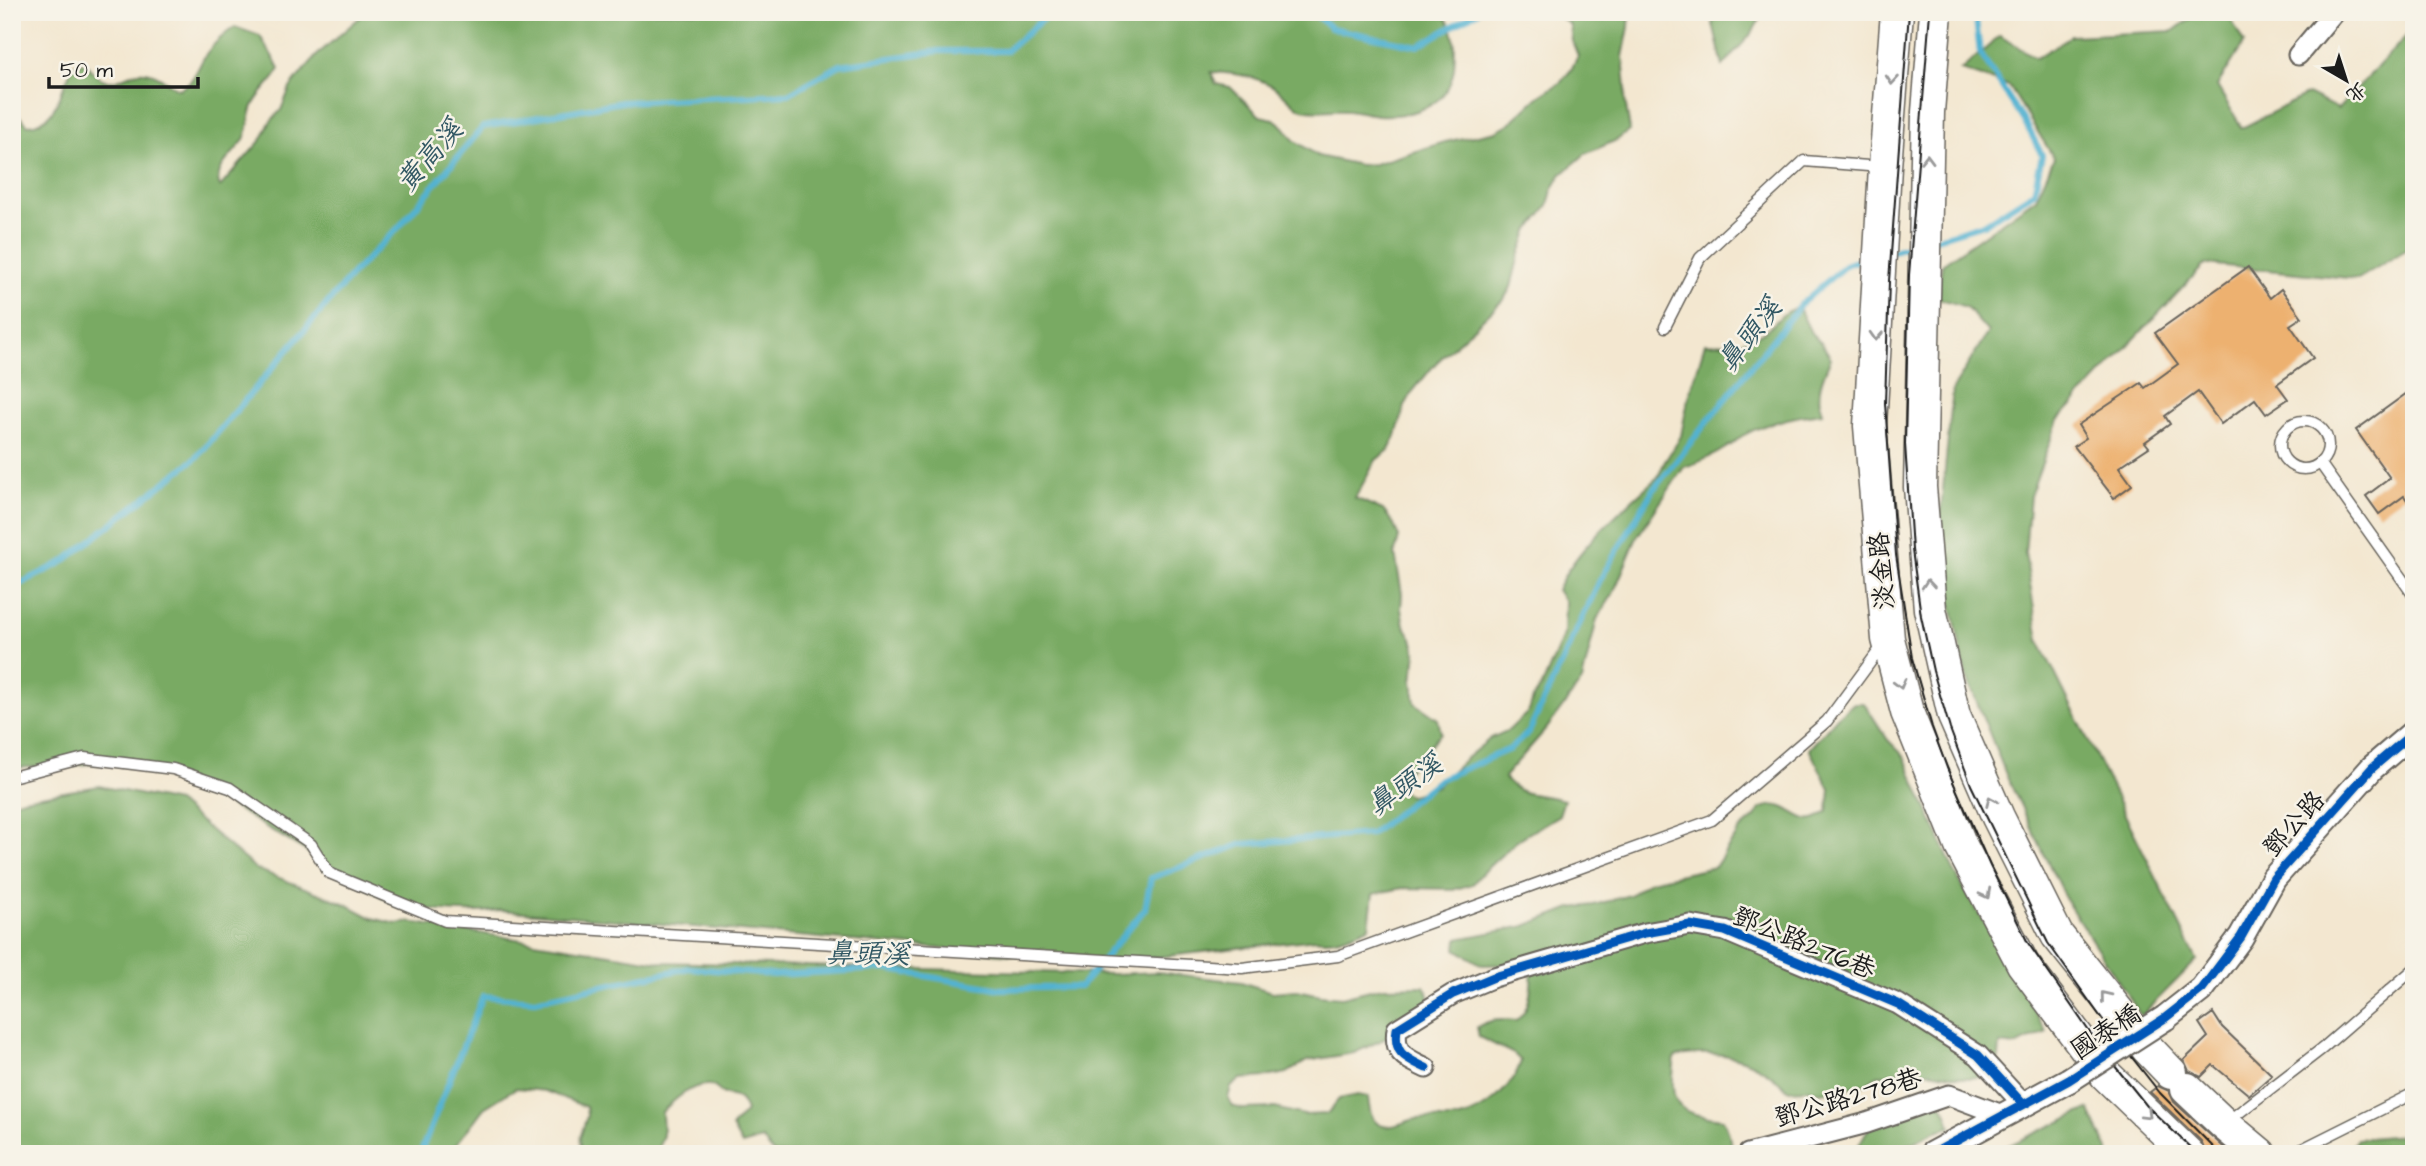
<svg xmlns="http://www.w3.org/2000/svg" width="2426" height="1166" font-family="'Architects Daughter','LXGW WenKai TC',sans-serif">
  <style>
    .forest { fill: #79aa64; stroke: #4a6340; stroke-width: 2 }
    .lines { fill: none; stroke-linecap: round; stroke-linejoin: round }
    .stream { stroke: #52b2d1; stroke-width: 6 }
    .building { fill: #edb170 }
    .service-casing { stroke: #67635b; stroke-width: 13 }
    .minor-casing { stroke: #67635b; stroke-width: 23 }
    .tertiary-casing { stroke: #67635b; stroke-width: 28 }
    .primary-casing { stroke: #67635b; stroke-width: 35 }
    .service { stroke: #fff; stroke-width: 10 }
    .minor { stroke: #fff; stroke-width: 19 }
    .tertiary { stroke: #fff; stroke-width: 24 }
    .primary { stroke: #fff; stroke-width: 32 }
    .tram { stroke: #1c1c1c; stroke-width: 2 }
    .tertiary-bridge-casing { stroke: #67635b; stroke-width: 28; stroke-linecap: butt }
    .tertiary-bridge { stroke: #fff; stroke-width: 24 }
    .cycleway-casing { stroke: #f7f3e8; stroke-width: 13 }
    .cycleway { stroke: #0057b8; stroke-width: 9 }
    .oneway { stroke: #999 }
    .labels { text-anchor: middle; dominant-baseline: central; stroke-width: 5; stroke-linejoin: round; paint-order: stroke }
    .street-label { font-size: 26px; fill: #1c1c1c; stroke: #f7f3e8 }
    .water-label { font-size: 28px; font-style: italic; fill: #325864; stroke: #f7f3e8 }
  </style>
  <rect width="100%" height="100%" fill="#f7f3e8"/>
  <filter id="ink" filterUnits="userSpaceOnUse"><feTurbulence type="fractalNoise" baseFrequency=".0143" numOctaves="2"/><feDisplacementMap in="SourceGraphic" scale="14" xChannelSelector="R" yChannelSelector="G"/><feConvolveMatrix kernelMatrix="1 2 1 2 8 2 1 2 1" color-interpolation-filters="sRGB"/></filter>
  <filter id="wash" filterUnits="userSpaceOnUse"><feTurbulence type="fractalNoise" baseFrequency=".00686" numOctaves="4" result="noise"/><feDisplacementMap in="SourceGraphic" scale="28" xChannelSelector="R" yChannelSelector="G"/><feGaussianBlur stdDeviation="1.57" result="paint"/><feColorMatrix in="noise" values="0 0 0 0 0 0 0 0 0 0 0 0 0 0 0 0 0 1.4 0 .05"/><feComposite in="paint" operator="in"/></filter>
  <g filter="url(#wash)">
    <rect width="100%" height="100%" fill="#f3e7d0"/>
    <g class="forest">
      <path d="M366 12H1442C1456 30 1456 45 1454 68 1449 108 1411 117 1377 115 1366 114 1356 110 1345 110 1331 109 1317 113 1302 109 1293 106 1285 95 1277 89 1259 76 1233 73 1211 72L1216 84 1230 87 1260 116 1274 119 1284 127 1294 140 1318 156 1360 165 1374 164 1445 142 1496 131 1510 123 1538 97 1561 82 1571 70 1578 56 1572 41 1570 25 1554 12H1630L1629 27 1623 57 1626 87 1625 100 1630 130 1617 140 1585 154 1561 175 1552 190 1548 206 1528 232 1518 259 1511 287 1504 299 1435 364 1413 391 1405 406 1396 436 1389 450 1376 460 1355 498 1383 510 1393 523 1399 537 1395 553 1402 594 1401 609 1404 625 1412 638 1416 653 1412 681 1415 703 1438 719 1441 733 1405 773 1399 788 1410 796 1437 786 1465 759 1491 738 1509 730 1529 711 1533 698 1542 686 1564 634 1565 602 1557 590C1576 548 1624 507 1658 477L1664 463 1681 436 1687 404 1705 343C1731 345 1752 343 1772 325 1784 315 1782 311 1799 308L1811 333 1822 344 1831 358C1823 376 1815 392 1822 413 1796 416 1765 423 1742 436 1737 439 1734 444 1729 446 1715 455 1699 463 1684 467L1637 537 1613 594 1597 619 1582 681 1547 728 1504 777C1522 800 1539 792 1564 800L1559 815 1518 840 1482 873 1473 884 1456 889 1403 888 1373 894 1369 927C1352 934 1335 943 1316 939L1107 963 500 910C466 915 422 911 389 901L193 783 174 774 152 770 133 762 12 768V116L18 115 28 125C61 122 59 85 75 64L85 63C116 102 121 65 150 73 161 75 168 85 179 89 195 82 197 68 206 54 214 43 224 34 235 27L260 36 280 69C273 82 261 91 254 104 248 116 250 130 243 141 234 154 212 169 220 187L262 139 270 122 281 110 290 88 300 75 318 54Z"/>
      <polygon points="1710,12 1764,12 1752,33 1723,66"/>
      <polygon points="2199,12 2227,12 2244,43 2217,86 2242,128 2308,94 2338,109 2411,31 2414,32 2414,245 2358,279 2205,264 2058,420 2030,496 2025,553 2039,641 2197,960 2141,1016 2067,902 2007,777 1966,675 1938,539 1953,389 1988,332 1966,307 1938,298 1942,264 2036,198 2054,158 2009,86 1961,70 2000,36 2036,58 2071,36 2173,31"/>
      <path d="M1854 703H1864L1888 740 1904 756 1953 869 2047 1032 2015 1046 2000 1044 1999 1058 1991 1070 1979 1077 1965 1078 1935 1072 1905 1070 1877 1076 1865 1084 1851 1087 1821 1092 1807 1089 1788 1090C1755 1057 1720 1048 1675 1057 1669 1104 1673 1114 1723 1119 1732 1134 1728 1139 1733 1154H774L762 1139 742 1145 732 1127 746 1111C739 1092 736 1100 722 1093 717 1090 715 1085 708 1085 691 1084 673 1101 662 1112L663 1135 656 1154H582L580 1138 587 1116 586 1107 545 1091 516 1088 484 1108 449 1154H12V802L23 799 99 786 177 802 256 869 346 904 372 918 397 924 410 922 660 962 1113 974 1157 972 1241 982 1272 992 1297 990 1321 995 1342 997 1382 987 1424 986 1429 995V1004L1393 1035 1354 1053 1307 1061 1287 1073 1265 1077 1241 1079 1231 1087 1228 1098 1232 1106 1242 1109 1275 1108 1304 1115 1327 1114 1339 1099 1358 1095 1368 1097C1369 1107 1370 1120 1380 1125 1392 1130 1405 1120 1417 1119 1431 1117 1447 1121 1460 1118 1486 1112 1514 1086 1521 1061L1514 1054 1479 1037 1477 1027C1491 1019 1500 1019 1516 1021 1533 1006 1531 985 1532 964L1482 965 1456 949 1457 939 1525 926 1571 908 1594 905 1630 895 1650 881 1715 867 1740 830 1755 817 1760 809C1767 806 1775 804 1782 807 1800 814 1806 829 1828 811L1830 789 1809 749 1837 717Z"/>
      <path d="M1910 1094C1937 1093 1945 1101 1951 1127L1936 1131 1890 1154H1854C1869 1127 1879 1102 1910 1094Z"/>
      <polygon points="2089,1109 2110,1154 1990,1154 2088,1109"/>
      <polygon points="2414,1134 2414,1154 2346,1154 2357,1139"/>
    </g>
    <g class="lines">
      <g class="stream">
        <polyline points="1312,12 1331,28 1418,46 1477,12"/>
        <polyline points="1934,239 1984,224 2034,192 2042,155 2027,126 1980,53 1975,12"/>
        <polyline points="1890,252 1916,244"/>
        <polyline points="12,588 63,562 196,458 354,272 400,226 483,127 622,102 788,94 840,65 939,51 1006,51 1051,12"/>
        <polyline points="420,1154 483,996 535,1000 689,968 773,975 884,969 1001,989 1080,987 1145,909 1151,878 1242,844 1371,834 1438,780 1510,749 1529,732 1601,578 1653,490 1801,304 1847,264 1869,258"/>
      </g>
    </g>
    <g id="blocks">
      <g class="building">
        <polygon points="2248,267 2270,298 2281,289 2302,317 2290,325 2313,358 2277,384 2288,399 2266,414 2255,399 2221,424 2198,392 2165,416 2170,424 2145,442 2149,447 2119,467 2132,485 2114,498 2074,446 2086,438 2078,425 2141,383 2145,388 2178,364 2155,333"/>
        <polygon points="2414,388 2414,510 2404,496 2379,514 2366,496 2390,478 2356,430"/>
        <polygon points="2213,1013 2222,1027 2272,1075 2249,1095 2213,1065 2201,1077 2189,1071 2184,1060 2208,1037 2199,1023"/>
        <polygon points="2158,1086 2169,1091 2174,1102 2231,1154 2206,1154 2201,1141 2150,1092"/>
      </g>
    </g>
  </g>
  <g filter="url(#ink)">
    <use href="#blocks" fill-opacity="0" stroke="#67635b" stroke-width="2"/>
    <g class="lines">
      <g class="service-casing">
        <g id="service">
          <polyline points="1665,327 1700,258 1804,161 1881,167"/>
          <circle cx="2304" cy="445" r="24"/>
          <polyline points="2320,463 2414,596"/>
          <polyline points="12,777 84,758 173,769 230,788 311,844 329,873 445,921 1242,968 1338,956 1712,820 1827,721 1883,645"/>
          <polyline points="2227,1122 2323,1048 2414,969"/>
          <polyline points="2292,1154 2414,1093"/>
        </g>
      </g>
      <g class="minor-casing">
        <g id="minor">
          <polyline points="2298,55 2334,12"/>
          <path d="M1426 1068C1406 1058 1393 1054 1397 1029L1453 994 1494 977 1645 933 1690 925 1725 931 1898 1004 1978 1055 2023 1104"/>
          <polyline points="1748,1154 1867,1123 1949,1095 2002,1115"/>
        </g>
      </g>
      <g class="tertiary-casing">
        <g id="tertiary">
          <polyline points="2165,1018 2202,989 2241,937 2274,878 2372,768 2414,732"/>
          <polyline points="1932,1154 2069,1080"/>
        </g>
      </g>
      <g class="primary-casing">
        <g id="primary">
          <polyline points="1897,12 1885,167 1870,426 1888,639 1907,712 1961,846 2023,964 2106,1075 2188,1154"/>
          <polyline points="1936,12 1928,112 1920,487 1930,609 1954,716 1998,817 2057,935 2148,1049 2171,1073"/>
          <polyline points="2187,1089 2224,1124 2260,1154"/>
        </g>
      </g>
      <use href="#service" class="service"/>
      <use href="#minor" class="minor"/>
      <use href="#tertiary" class="tertiary"/>
      <use href="#primary" class="primary"/>
      <g class="tram">
        <polyline points="1909,12 1889,281 1885,403 1896,555 1912,658 1932,727 1947,768 1990,866 2028,943 2102,1050 2147,1106 2197,1154"/>
        <polyline points="1930,12 1909,275 1905,444 1912,550 1921,616 1933,671 1950,729 1971,785 2048,943 2107,1026 2160,1093 2220,1154"/>
      </g>
      <g class="tertiary-bridge-casing">
        <polyline id="tertiary-bridge" points="2069,1080 2165,1018"/>
      </g>
      <use href="#tertiary-bridge" class="tertiary-bridge"/>
      <g class="cycleway-casing">
        <g id="cycleway">
          <path d="M1426 1068C1406 1058 1393 1054 1397 1029L1453 994 1494 977 1645 933 1690 925 1725 931 1898 1004 1978 1055 2023 1104"/>
          <polyline points="1932,1154 2069,1080 2165,1018 2202,989 2241,937 2274,878 2372,768 2414,732"/>
        </g>
      </g>
      <use href="#cycleway" class="cycleway"/>
    </g>
    <defs><path id="oneway-chevron" d="M-2-3.5L2.5 0L-2 3.5" fill="none" stroke-width="1.6" stroke-linecap="round" stroke-linejoin="round" transform="scale(1.75)"/></defs>
    <g class="oneway">
      <use href="#oneway-chevron" transform="translate(1892 80) rotate(95)"/>
      <use href="#oneway-chevron" transform="translate(1927 159) rotate(-89)"/>
      <use href="#oneway-chevron" transform="translate(1876 336) rotate(93)"/>
      <use href="#oneway-chevron" transform="translate(1928 584) rotate(-95)"/>
      <use href="#oneway-chevron" transform="translate(1900 684) rotate(75)"/>
      <use href="#oneway-chevron" transform="translate(1991 801) rotate(-113)"/>
      <use href="#oneway-chevron" transform="translate(1986 894) rotate(62)"/>
      <use href="#oneway-chevron" transform="translate(2105 996) rotate(-129)"/>
      <use href="#oneway-chevron" transform="translate(2147 1114) rotate(44)"/>
    </g>
  </g>
  <g class="labels">
    <g class="street-label">
      <text transform="translate(1882 571) rotate(-95)">淡金路</text>
      <text transform="translate(2294 824) rotate(-48)">鄧公路</text>
      <text transform="translate(1804 943) rotate(22)">鄧公路276巷</text>
      <text transform="translate(2106 1032) rotate(-33)">國泰橋</text>
      <text transform="translate(1848 1098) rotate(-16)">鄧公路278巷</text>
    </g>
    <g class="water-label">
      <text transform="translate(430 156) rotate(-49)">黃高溪</text>
      <text transform="translate(1750 335) rotate(-52)">鼻頭溪</text>
      <text transform="translate(1405 785) rotate(-35)">鼻頭溪</text>
      <text transform="translate(868 954) rotate(1)">鼻頭溪</text>
    </g>
  </g>
  <rect width="2426" height="1166" fill="none" stroke="#f7f3e8" stroke-width="42"/>
  <g transform="translate(2346 80) rotate(141)" stroke="#f7f3e8" stroke-width="5" paint-order="stroke">
  <path d="M0-5L12 26L0 18L-12 26Z" fill="#1c1c1c"/>
  <text y="-10" font-size="19" font-weight="bold" text-anchor="middle" fill="#1c1c1c">北</text>
  </g>
  <path d="M49 77v10h149v-10" fill="none" stroke="#1c1c1c" stroke-width="3.5"/>
  <text x="60" y="77" font-size="21" fill="#1c1c1c" stroke="#f7f3e8" stroke-width="5" paint-order="stroke">50 m</text>
</svg>
